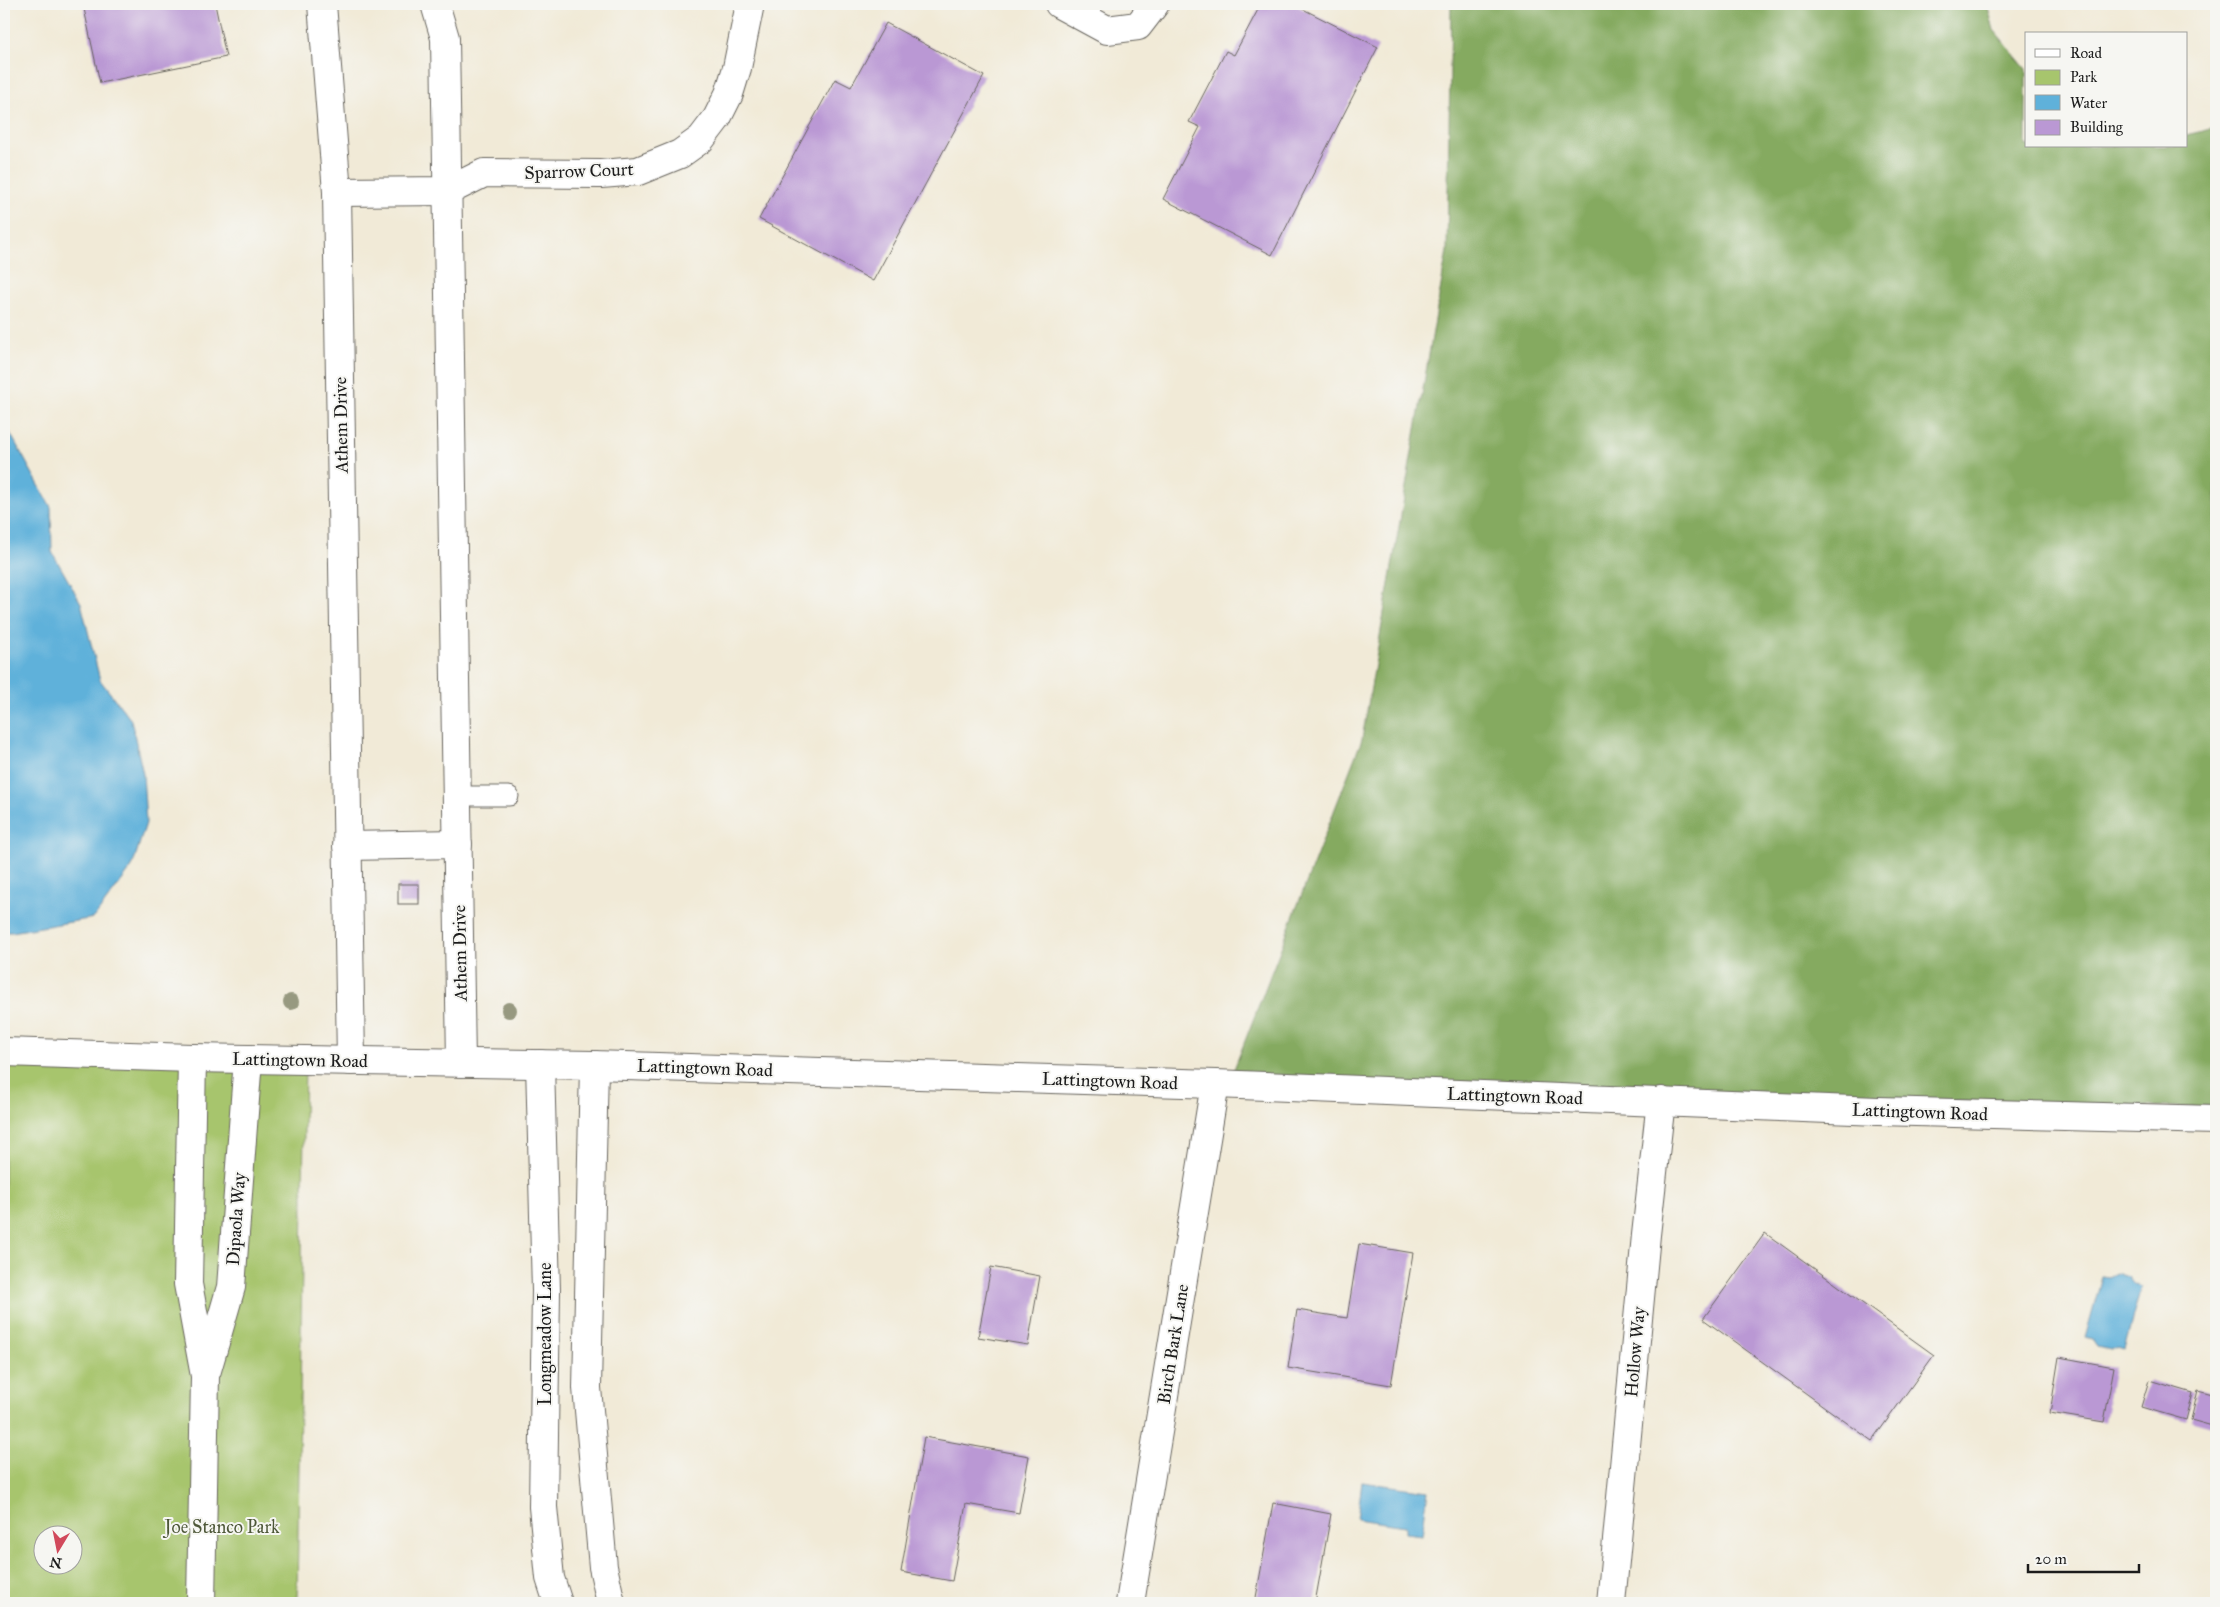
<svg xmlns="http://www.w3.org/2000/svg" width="2220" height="1607" font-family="'IM FELL Great Primer',serif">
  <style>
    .green { fill: #a7c56d; stroke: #627044; fill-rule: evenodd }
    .forest { fill: #85aa60; stroke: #50633e }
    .water { fill: #5fb1da; stroke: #3e667b }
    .building { fill: #ba98d4 }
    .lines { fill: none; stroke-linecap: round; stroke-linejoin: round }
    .lane-casing { stroke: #67645d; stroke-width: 21 }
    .street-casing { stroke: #67645d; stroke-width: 30 }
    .secondary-casing { stroke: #67645d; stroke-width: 30 }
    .lane { stroke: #fff; stroke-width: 19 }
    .street { stroke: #fff; stroke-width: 28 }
    .secondary { stroke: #fff; stroke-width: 28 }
    .tree { fill: #979980 }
    .labels { text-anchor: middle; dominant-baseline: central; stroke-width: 4; stroke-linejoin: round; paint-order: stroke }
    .street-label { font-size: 18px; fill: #1c1c1c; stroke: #f6f6f2 }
    .park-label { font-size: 18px; fill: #4d5738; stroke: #f6f6f2 }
  </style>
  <rect width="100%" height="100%" fill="#f6f6f2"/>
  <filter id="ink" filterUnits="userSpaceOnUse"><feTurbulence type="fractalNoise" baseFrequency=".02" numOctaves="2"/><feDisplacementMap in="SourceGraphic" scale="10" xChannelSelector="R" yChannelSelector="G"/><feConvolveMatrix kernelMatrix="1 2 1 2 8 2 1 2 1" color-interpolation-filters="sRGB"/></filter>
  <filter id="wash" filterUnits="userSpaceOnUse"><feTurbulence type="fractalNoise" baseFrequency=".0096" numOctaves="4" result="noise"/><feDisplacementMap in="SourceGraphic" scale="20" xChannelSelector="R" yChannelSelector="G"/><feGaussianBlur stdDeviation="1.12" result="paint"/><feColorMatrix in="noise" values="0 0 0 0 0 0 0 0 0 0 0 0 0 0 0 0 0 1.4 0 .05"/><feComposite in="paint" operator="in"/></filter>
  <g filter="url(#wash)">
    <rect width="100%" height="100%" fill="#f1ead7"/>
    <path class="green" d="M4 1054 305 1062 297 1603H4ZM42 1534H72V1564H42Z"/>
    <polygon class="forest" points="1451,4 1987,4 1994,30 2026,69 2026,146 2186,146 2186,135 2216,128 2216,1108 1229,1082 1362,739 1447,251"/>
    <g class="water">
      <polygon points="4,422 51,507 52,552 81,603 100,680 131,720 143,774 146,823 132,867 94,918 12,932 4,932"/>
      <polygon points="2116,1273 2128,1277 2134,1285 2141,1287 2124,1349 2117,1347 2110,1350 2097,1347 2092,1340 2085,1338 2102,1276 2108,1277"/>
      <polygon points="1362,1482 1428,1491 1422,1535 1405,1533 1405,1526 1357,1519"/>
    </g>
    <g id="blocks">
      <g class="building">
        <polygon points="83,4 215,4 226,57 100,83"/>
        <polygon points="1261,4 1293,4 1378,47 1272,255 1163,199 1200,127 1189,122 1226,51 1234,55"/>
        <polygon points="886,23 984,76 873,281 759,219 835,79 851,87"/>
        <rect x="398" y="884" width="21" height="20"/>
        <polygon points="1765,1233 1934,1355 1872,1441 1703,1319"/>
        <polygon points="1359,1244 1413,1253 1391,1385 1288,1368 1297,1310 1347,1318"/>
        <polygon points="991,1267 1040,1276 1028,1345 978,1337"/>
        <polygon points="2059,1357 2114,1367 2104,1422 2050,1413"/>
        <polygon points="2149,1380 2193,1393 2186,1420 2141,1407"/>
        <polygon points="2198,1390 2216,1395 2216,1427 2191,1420"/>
        <polygon points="924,1437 1029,1456 1019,1513 966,1504 952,1581 901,1572"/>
        <polygon points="1273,1503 1331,1514 1315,1603 1255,1603"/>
      </g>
    </g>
  </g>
  <g filter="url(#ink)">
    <use href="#blocks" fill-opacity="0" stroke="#67645d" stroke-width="1"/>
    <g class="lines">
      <g class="lane-casing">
        <polyline id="lane" points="457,796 509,796"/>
      </g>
      <g class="street-casing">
        <g id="street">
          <polyline points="322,4 337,192 351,1061"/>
          <polyline points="435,4 445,38 461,1063"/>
          <polyline points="1059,4 1107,30 1138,26 1155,4"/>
          <polyline points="337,192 448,191 484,173 601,174 638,171 680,154 701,139 717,118 729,94 737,68 750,4"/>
          <polyline points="347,846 458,844"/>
          <polyline points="192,1058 188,1284 205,1376 201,1603"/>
          <polyline points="540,1064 546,1291 543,1507 550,1578 558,1603"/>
          <polyline points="594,1065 587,1388 603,1567 611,1603"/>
          <polyline points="207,1370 231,1287 248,1059"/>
          <polyline points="1130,1603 1215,1084"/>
          <polyline points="1611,1603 1646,1235 1661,1101"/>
        </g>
      </g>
      <g class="secondary-casing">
        <polyline id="secondary" points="4,1052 192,1058 594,1065 1215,1084 1878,1111 2216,1120"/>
      </g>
      <use href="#lane" class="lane"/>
      <use href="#street" class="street"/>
      <use href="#secondary" class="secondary"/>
    </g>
    <g class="tree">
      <circle cx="291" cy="1002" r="8"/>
      <circle cx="509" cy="1010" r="8"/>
    </g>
  </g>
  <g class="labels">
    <g class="street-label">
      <text transform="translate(579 171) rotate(-2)">Sparrow Court</text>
      <text transform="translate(341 425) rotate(-91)">Athem Drive</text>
      <text transform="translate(460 953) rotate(-91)">Athem Drive</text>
      <text transform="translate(300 1060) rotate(1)">Lattingtown Road</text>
      <text transform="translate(705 1068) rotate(2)">Lattingtown Road</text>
      <text transform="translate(1110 1081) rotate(2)">Lattingtown Road</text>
      <text transform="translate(1515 1096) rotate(2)">Lattingtown Road</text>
      <text transform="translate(1920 1112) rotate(2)">Lattingtown Road</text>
      <text transform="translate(236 1219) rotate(-86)">Dipaola Way</text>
      <text transform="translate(545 1334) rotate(-90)">Longmeadow Lane</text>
      <text transform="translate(1173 1344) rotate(-81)">Birch Bark Lane</text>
      <text transform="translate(1635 1352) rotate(-85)">Hollow Way</text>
    </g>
    <g class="park-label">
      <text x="222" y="1527">Joe Stanco Park</text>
    </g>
  </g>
  <rect width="2220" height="1607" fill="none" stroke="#f6f6f2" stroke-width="20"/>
  <rect x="2025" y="32" width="162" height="115" fill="#f6f6f2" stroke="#9f9f9c"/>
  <rect x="2035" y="49" width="25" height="8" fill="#ffffff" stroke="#9f9f9c"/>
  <text x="2070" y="58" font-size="15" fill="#1c1c1c">Road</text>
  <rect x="2035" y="70" width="25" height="15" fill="#a7c56d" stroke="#9f9f9c"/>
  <text x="2070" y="82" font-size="15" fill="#1c1c1c">Park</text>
  <rect x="2035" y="95" width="25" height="15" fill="#5fb1da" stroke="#9f9f9c"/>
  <text x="2070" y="108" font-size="15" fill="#1c1c1c">Water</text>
  <rect x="2035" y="120" width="25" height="15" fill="#ba98d4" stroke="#9f9f9c"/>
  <text x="2070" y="132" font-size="15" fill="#1c1c1c">Building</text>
  <g transform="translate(58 1550) rotate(190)"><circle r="24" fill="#f6f6f2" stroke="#9f9f9c"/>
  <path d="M0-4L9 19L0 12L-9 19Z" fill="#d1495b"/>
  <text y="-8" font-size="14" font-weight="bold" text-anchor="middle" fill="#1c1c1c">N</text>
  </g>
  <path d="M2028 1564v8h111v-8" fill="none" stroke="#1c1c1c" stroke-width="2.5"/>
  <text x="2035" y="1564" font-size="15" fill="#1c1c1c" stroke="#f6f6f2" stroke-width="4" paint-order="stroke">20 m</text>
</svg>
